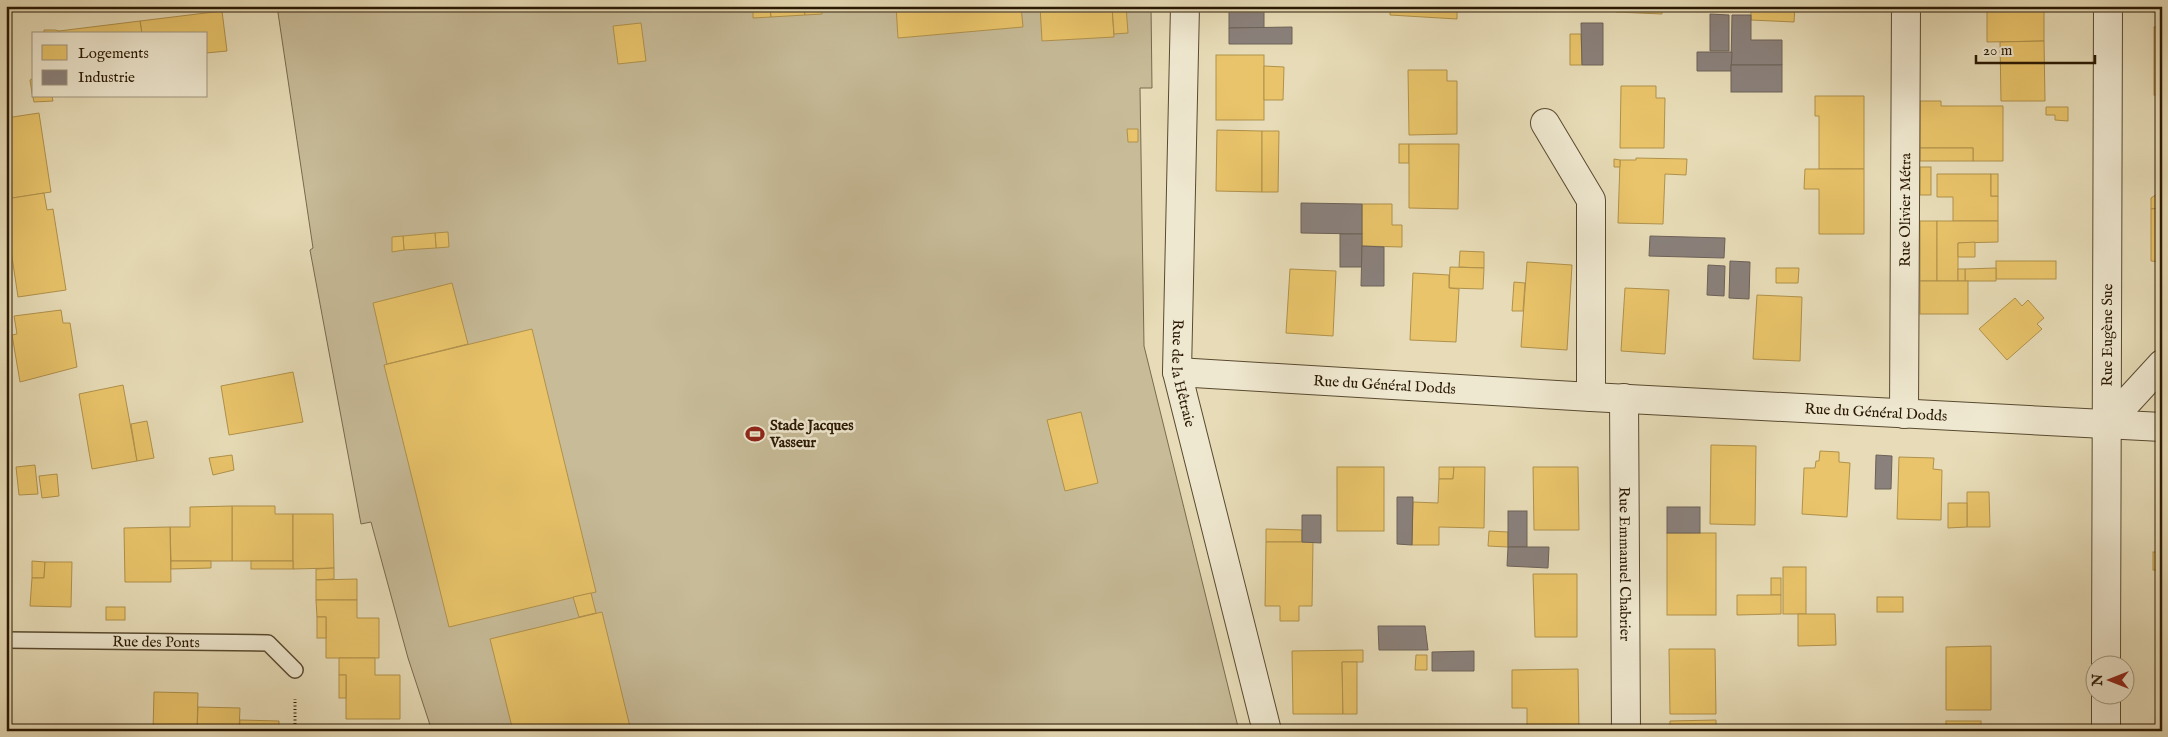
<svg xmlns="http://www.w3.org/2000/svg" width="2168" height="737" font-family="'IM FELL English',serif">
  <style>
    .green { fill: #c7bb98; stroke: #786a4e }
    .homes { fill: #e9c46a; stroke: #b0914b }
    .industry { fill: #8a817c; stroke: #6d6258 }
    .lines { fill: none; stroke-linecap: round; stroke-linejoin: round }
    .lane-casing { stroke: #594a30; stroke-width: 18 }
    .street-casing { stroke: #594a30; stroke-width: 30 }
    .path { stroke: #2a1903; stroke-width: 3; stroke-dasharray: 1 2.5; stroke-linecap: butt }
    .lane { stroke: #efe8d0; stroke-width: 15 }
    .street { stroke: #efe8d0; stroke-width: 28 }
    .labels { text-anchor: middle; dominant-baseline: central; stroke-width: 5; stroke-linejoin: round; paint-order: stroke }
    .street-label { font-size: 15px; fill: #2a1903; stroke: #efe8d0 }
    .poi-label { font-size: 15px; font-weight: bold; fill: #2a1903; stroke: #efe8d0; text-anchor: start }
  </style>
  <rect width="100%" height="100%" fill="#e7dcb7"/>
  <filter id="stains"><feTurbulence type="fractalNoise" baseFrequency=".004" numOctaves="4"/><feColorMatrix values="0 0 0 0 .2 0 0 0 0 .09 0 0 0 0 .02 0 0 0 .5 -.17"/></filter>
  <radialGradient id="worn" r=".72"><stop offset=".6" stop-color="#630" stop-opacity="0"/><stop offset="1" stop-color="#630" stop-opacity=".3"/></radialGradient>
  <polygon class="green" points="277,6 1151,6 1152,88 1140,88 1144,346 1239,731 432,731 408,658 371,522 361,524 310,250 313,248"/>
  <g class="homes">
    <polygon points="753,6 770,6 771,17 753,18"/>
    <polygon points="770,6 804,6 805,15 771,17"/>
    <polygon points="804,6 822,6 822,14 805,15"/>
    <polygon points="896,6 1021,6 1023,27 898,38"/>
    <polygon points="1040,6 1112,6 1114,37 1042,41"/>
    <polygon points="1112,6 1126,6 1128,33 1114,34"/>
    <polygon points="1390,6 1457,6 1457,19 1390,15"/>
    <polygon points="1512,6 1558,6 1558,10"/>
    <polygon points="1616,6 1662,6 1662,14 1616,12"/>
    <polygon points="1751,6 1795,6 1794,22 1751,20"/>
    <polygon points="1987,6 2044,6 2044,41 1987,42"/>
    <rect x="2152" y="6" width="10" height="6"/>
    <polygon points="222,11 227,51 206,53 206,34 142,34 140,21"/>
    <polygon points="140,21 142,34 59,34 59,31"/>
    <polygon points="641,23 646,61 618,64 613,26"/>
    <rect x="2154" y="27" width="8" height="68"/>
    <polygon points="44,30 55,30 59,31 59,34 44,34"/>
    <polygon points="1570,34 1581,34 1582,65 1570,65"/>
    <polygon points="2044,41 2045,101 2001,101 2000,42"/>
    <rect x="1216" y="55" width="48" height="65"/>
    <polygon points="1264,66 1284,67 1283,100 1264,100"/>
    <polygon points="1408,70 1447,70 1447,81 1457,81 1457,134 1409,135"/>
    <polygon points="34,78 34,93 32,93 30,80"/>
    <polygon points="1621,86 1656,86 1656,98 1665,98 1664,148 1620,148"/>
    <polygon points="32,93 34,96 52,96 53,101 34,102"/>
    <polygon points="1815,96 1864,96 1864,169 1819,169 1819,116 1815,116"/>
    <polygon points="1920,101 1941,101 1941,106 2003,106 2003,161 1973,161 1973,148 1920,148"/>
    <polygon points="2046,107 2068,107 2068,121 2055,120 2055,115 2046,115"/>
    <polygon points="39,113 51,192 6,199 6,118"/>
    <polygon points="1127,129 1138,129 1138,142 1128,142"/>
    <polygon points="1217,130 1262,131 1262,192 1216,191"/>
    <polygon points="1262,131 1279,131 1278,192 1262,192"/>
    <rect x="1399" y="144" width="10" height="19"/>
    <polygon points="1409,144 1459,144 1458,209 1409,208"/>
    <rect x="1920" y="148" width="53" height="13"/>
    <polygon points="1636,158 1687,159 1686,175 1665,174 1663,224 1618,223 1620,160 1636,160"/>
    <polygon points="1614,159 1620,160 1620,167 1614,167"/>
    <rect x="1920" y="167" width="11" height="28"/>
    <polygon points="1805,169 1864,169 1864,234 1819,234 1819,189 1804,189"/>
    <polygon points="1937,174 1991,174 1991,196 1998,196 1998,221 1953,221 1953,197 1937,197"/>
    <rect x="1991" y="174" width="7" height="22"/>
    <polygon points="2162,191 2162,208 2151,209 2151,198"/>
    <polygon points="44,193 47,210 53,209 66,290 18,297 6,217 6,199"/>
    <polygon points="1362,204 1392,204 1392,225 1402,225 1402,247 1362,246"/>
    <polygon points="2162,208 2162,262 2151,261 2151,209"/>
    <rect x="1920" y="221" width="17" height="60"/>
    <polygon points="1937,221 1998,221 1998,242 1958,243 1958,281 1937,281"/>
    <polygon points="448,232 449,247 436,248 435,233"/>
    <polygon points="435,233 436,248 404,250 403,236"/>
    <polygon points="403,236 404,250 392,252 392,237"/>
    <polygon points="1975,242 1975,257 1958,257 1958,243"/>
    <polygon points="1460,251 1484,252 1484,268 1459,267"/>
    <rect x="1996" y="261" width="60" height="18"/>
    <polygon points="1527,262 1572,265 1567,350 1521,347"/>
    <polygon points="1450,267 1484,268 1483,289 1449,288"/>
    <polygon points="1776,268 1799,268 1798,283 1776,283"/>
    <polygon points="1996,268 1996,281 1965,281 1965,269"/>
    <polygon points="1290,269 1336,271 1333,336 1286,333"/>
    <rect x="1958" y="269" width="7" height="12"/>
    <polygon points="1413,273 1449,275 1449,288 1459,289 1456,342 1410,340"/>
    <rect x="1920" y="281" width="48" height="33"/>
    <polygon points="1514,282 1525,283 1523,311 1512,311"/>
    <polygon points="452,283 468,344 387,364 373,303"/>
    <polygon points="1625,288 1669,290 1665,354 1621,351"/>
    <polygon points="1757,295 1802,297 1800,361 1753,359"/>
    <polygon points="2015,298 2022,306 2028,300 2044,318 2037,324 2042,329 2007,360 1979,329"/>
    <polygon points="61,310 63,323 70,323 77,367 20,382 12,335 17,334 14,316"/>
    <polygon points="532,329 596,592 449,627 384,365"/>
    <polygon points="293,372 303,422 229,435 221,386"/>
    <polygon points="123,385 137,461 92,469 79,394"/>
    <polygon points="1081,412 1098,483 1065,491 1047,420"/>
    <polygon points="147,421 154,458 137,461 131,424"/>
    <polygon points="1711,445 1756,446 1755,525 1710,524"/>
    <polygon points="1820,451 1839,452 1839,462 1850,463 1847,517 1802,514 1804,468 1815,468 1816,461 1819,461"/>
    <polygon points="232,455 234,470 213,475 209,458"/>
    <polygon points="1899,457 1934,458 1933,469 1942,470 1941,520 1897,519"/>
    <polygon points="35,465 38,494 19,495 16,467"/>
    <rect x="1337" y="467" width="47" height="64"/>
    <polygon points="1439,467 1454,467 1453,479 1439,479"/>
    <polygon points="1454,467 1485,467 1484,528 1439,527 1439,545 1412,545 1413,502 1438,503 1439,479 1453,479"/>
    <polygon points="1533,467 1578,467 1579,530 1534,530"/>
    <polygon points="57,474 59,496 42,498 39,476"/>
    <polygon points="1967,492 1989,492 1990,527 1967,527"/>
    <polygon points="1948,503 1967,503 1967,527 1948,528"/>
    <polygon points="232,506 275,506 275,514 293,514 293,561 232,561"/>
    <polygon points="232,506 232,561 171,561 170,527 190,527 190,507"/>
    <polygon points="293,514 333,514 334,568 293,569"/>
    <polygon points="170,527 171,582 125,582 124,528"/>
    <polygon points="1266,529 1302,530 1302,542 1266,542"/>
    <polygon points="1489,531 1508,532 1508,547 1488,546"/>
    <rect x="1667" y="533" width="49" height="82"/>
    <polygon points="1266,542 1313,542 1312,606 1299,606 1299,621 1280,621 1280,606 1265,606"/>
    <rect x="2153" y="552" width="9" height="18"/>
    <polygon points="32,561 45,562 44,578 32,578"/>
    <polygon points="171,561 211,561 211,568 171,569"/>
    <rect x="251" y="561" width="42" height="8"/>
    <polygon points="45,562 72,562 71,607 30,606 32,578 44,578"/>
    <rect x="1783" y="567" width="23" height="47"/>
    <polygon points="334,568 334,579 316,580 316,569"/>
    <polygon points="1533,574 1577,574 1577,637 1535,637"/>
    <rect x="1771" y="578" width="10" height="17"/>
    <polygon points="357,579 357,600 316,600 316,580"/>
    <polygon points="591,593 596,613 579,617 573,597"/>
    <polygon points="1737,595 1781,595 1781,614 1737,615"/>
    <rect x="1877" y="597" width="26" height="15"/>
    <polygon points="316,600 357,600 357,618 379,618 379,658 326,658 326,617 317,617"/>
    <rect x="106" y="607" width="19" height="13"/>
    <polygon points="602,612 631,731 513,731 490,639"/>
    <polygon points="1798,614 1835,614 1836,645 1798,646"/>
    <rect x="317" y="617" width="9" height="21"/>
    <polygon points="1991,646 1991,710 1946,710 1946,647"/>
    <polygon points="1669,649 1715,649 1716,714 1670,714"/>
    <polygon points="1363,650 1363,662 1342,662 1343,714 1293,714 1292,651"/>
    <polygon points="1416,655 1427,655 1427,670 1415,670"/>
    <polygon points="339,658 375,658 375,675 400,675 400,719 346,719 346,675 339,675"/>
    <polygon points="1342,662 1357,662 1357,714 1343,714"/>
    <polygon points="1578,669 1579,731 1527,731 1527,708 1512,708 1512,670"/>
    <rect x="339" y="675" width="7" height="23"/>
    <polygon points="154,692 198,693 197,731 153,731"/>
    <polygon points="198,707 240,708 239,731 197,731"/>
    <polygon points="240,720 279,721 279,731 239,731"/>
    <polygon points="1716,720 1716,731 1670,731 1670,721"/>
    <rect x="1946" y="721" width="35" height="10"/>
    <polygon points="55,725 94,731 55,731"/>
  </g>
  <g class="industry">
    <rect x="1229" y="9" width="35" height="19"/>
    <polygon points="1710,14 1729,15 1729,51 1710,51"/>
    <polygon points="1732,15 1751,15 1751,40 1782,40 1782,65 1731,65"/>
    <polygon points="1581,23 1603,23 1603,65 1582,65"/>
    <polygon points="1292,27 1292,44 1229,44 1229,28"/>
    <polygon points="1697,52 1732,52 1731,71 1697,71"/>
    <rect x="1731" y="65" width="51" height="27"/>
    <polygon points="1301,203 1362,204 1362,234 1301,233"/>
    <rect x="1340" y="234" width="22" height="33"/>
    <polygon points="1650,236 1725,238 1724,258 1649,256"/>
    <polygon points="1362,246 1384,247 1384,286 1361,286"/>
    <polygon points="1730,261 1750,262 1749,299 1729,298"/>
    <polygon points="1708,265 1725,266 1724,296 1707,295"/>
    <polygon points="1876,455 1892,456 1891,489 1875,489"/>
    <polygon points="1397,497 1413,497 1412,545 1397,544"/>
    <rect x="1667" y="507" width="33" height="26"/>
    <rect x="1508" y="511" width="19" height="36"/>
    <polygon points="1302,515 1321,515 1321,543 1302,542"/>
    <polygon points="1508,547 1549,547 1548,568 1507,566"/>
    <polygon points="1378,626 1425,626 1428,650 1379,650"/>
    <polygon points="1474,651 1474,671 1432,671 1432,652"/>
  </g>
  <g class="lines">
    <g class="lane-casing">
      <g id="lane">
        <path id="s1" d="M6 640 268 643 295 670"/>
      </g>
    </g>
    <g class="street-casing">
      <g id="street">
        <path id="s2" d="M1185 6 1177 372 1267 731"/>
        <polyline points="1545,123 1591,200 1591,397"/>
        <path id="s3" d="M1177 372 1591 397 2162 427"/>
        <path id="s4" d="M1624 398 1626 731"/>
        <path id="s5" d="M1904 414 1906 6"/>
        <polyline points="2106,425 2162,364"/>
        <path id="s6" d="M2106 664 2108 6"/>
        <polyline points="2106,731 2106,694"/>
      </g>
    </g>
    <polyline class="path" points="295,731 295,699"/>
    <use href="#lane" class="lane"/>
    <use href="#street" class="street"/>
  </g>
  <defs>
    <g id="stadium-bare" transform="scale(1.5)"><path d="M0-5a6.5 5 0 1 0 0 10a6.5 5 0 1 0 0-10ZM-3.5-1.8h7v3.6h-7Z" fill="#8f2418" stroke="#efe8d0" stroke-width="2.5" paint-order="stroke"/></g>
  </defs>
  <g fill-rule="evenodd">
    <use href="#stadium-bare" x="755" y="434"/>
  </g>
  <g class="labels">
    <g class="street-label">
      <text stroke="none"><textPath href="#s5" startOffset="204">Rue Olivier Métra</textPath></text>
      <text stroke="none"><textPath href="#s6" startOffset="329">Rue Eugène Sue</textPath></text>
      <text stroke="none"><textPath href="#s2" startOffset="368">Rue de la Hêtraie</textPath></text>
      <text stroke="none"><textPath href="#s3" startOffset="208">Rue du Général Dodds</textPath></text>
      <text stroke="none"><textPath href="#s3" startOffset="700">Rue du Général Dodds</textPath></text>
      <text stroke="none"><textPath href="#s4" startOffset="166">Rue Emmanuel Chabrier</textPath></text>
      <text stroke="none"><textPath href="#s1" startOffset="150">Rue des Ponts</textPath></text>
    </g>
    <g class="poi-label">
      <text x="770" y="425">Stade Jacques<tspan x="770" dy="17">Vasseur</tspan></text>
    </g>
  </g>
  <rect width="2168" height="737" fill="none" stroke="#e7dcb7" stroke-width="25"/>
  <rect x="8" y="8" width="2153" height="722" fill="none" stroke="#2a1903" stroke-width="2.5"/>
  <rect x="12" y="12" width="2143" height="712" fill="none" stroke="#2a1903"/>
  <rect x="32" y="32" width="175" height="65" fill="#efe8d0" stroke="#a0957e"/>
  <rect x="42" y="45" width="25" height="15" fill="#e9c46a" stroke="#a0957e"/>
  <text x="78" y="58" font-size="15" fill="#2a1903">Logements</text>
  <rect x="42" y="70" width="25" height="15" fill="#8a817c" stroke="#a0957e"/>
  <text x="78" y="82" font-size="15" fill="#2a1903">Industrie</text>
  <g transform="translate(2110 680) rotate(270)"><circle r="24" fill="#efe8d0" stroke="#a0957e"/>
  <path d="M0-4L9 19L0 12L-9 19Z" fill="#8f2418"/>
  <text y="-8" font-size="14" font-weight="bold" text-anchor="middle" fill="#2a1903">N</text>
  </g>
  <path d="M1976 55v8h119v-8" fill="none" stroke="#2a1903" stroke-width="2.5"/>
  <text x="1983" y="55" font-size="15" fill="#2a1903" stroke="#efe8d0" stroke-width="4" paint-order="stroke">20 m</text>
  <rect width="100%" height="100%" filter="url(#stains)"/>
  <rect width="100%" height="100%" fill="url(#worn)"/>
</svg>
